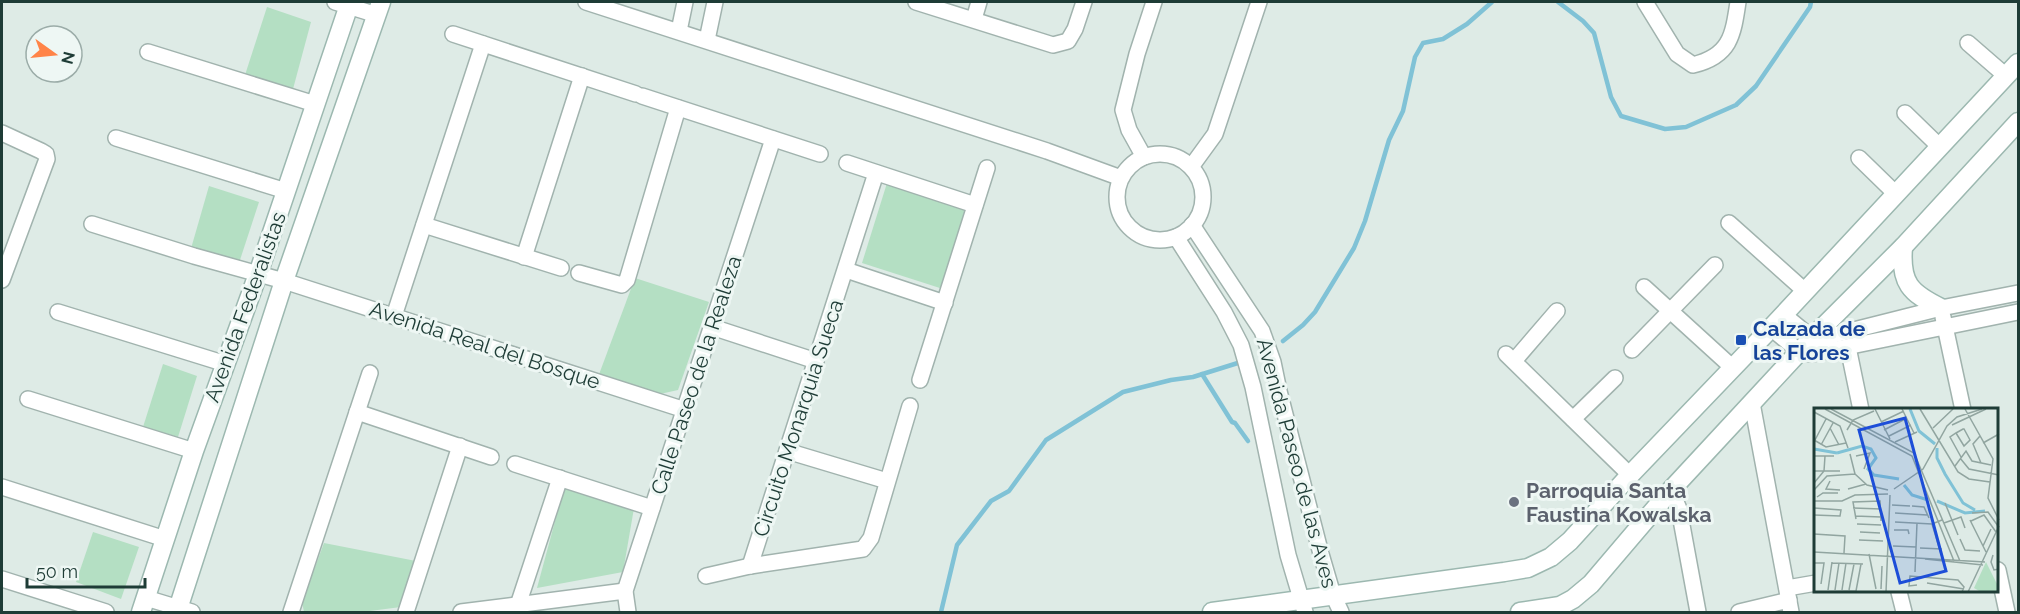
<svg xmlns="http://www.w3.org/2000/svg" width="2020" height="614" font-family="Raleway,sans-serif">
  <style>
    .green { fill: #b4dfc3 }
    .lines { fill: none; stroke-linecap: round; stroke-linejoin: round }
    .stream { stroke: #80c2d6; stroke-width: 4.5 }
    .street-casing { stroke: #a1b3ae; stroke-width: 18 }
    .secondary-casing { stroke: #9cb8b0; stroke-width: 21 }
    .street { stroke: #fff; stroke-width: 15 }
    .secondary { stroke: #fff; stroke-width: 18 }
    .transit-dot { fill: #1a4fb4; stroke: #eef7f4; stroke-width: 2 }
    .worship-dot { fill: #6b7280; stroke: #eef7f4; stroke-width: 2 }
    .labels { text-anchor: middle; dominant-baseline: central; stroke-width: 6; stroke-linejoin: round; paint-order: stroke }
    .street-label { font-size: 21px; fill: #1e3c36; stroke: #eef7f4 }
    .transit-label { font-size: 21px; font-weight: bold; fill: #164399; stroke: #eef7f4; text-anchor: start }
    .worship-label { font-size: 21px; font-weight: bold; fill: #5b616d; stroke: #eef7f4; text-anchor: start }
    .inset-river { fill: none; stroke: #80c2d6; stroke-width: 3 }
    .inset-road { fill: none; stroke: #91a5a0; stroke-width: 1.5 }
    .view { fill: #1d4ed8; fill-opacity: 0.15; stroke: #1d4ed8; stroke-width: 3 }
    .inset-edge { fill: none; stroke: #1e3c36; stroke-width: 3 }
  </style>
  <rect width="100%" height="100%" fill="#deebe6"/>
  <g class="green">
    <polygon points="267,7 311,22 293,89 245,75"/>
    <polygon points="887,183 968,211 943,289 862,263"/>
    <polygon points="209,186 259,202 238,266 190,252"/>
    <polygon points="635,278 709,302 678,390 660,394 598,377"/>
    <polygon points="163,364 197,376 178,437 143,427"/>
    <polygon points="564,488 634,508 623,572 537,588"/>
    <polygon points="93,532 139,547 121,599 76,582"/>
    <polygon points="324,543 416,561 401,607 362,612 304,612 302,602"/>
  </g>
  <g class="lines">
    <g class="stream">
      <polyline points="1558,2 1583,21 1594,33 1611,97 1621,116 1665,129 1686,127 1736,105 1756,86 1810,7 1811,2"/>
      <polyline points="1283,341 1303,325 1315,312 1354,248 1365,221 1389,140 1403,111 1415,57 1423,43 1443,39 1467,24 1492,2"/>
      <polyline points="1202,374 1232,422 1235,423 1248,441"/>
      <polyline points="941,612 957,545 991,501 1009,491 1046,440 1123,392 1171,380 1193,377 1241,362"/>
    </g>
    <g class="street-casing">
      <g id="street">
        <polyline points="335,2 377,15"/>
        <polyline points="586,2 1047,151 1121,178"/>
        <polyline points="916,2 1053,45 1068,41 1075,29 1084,2"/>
        <path d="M1645 2 1677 54 1693 65C1730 56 1733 36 1738 2"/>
        <polyline points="974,19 979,2"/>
        <polyline points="679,31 685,2"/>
        <polyline points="453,34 636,94"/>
        <polyline points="707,40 715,2"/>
        <polyline points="1968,43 2006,76"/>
        <polyline points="148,52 315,104"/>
        <polyline points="642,96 820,154"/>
        <polyline points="1905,113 1940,147"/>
        <polyline points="2,133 41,151 46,154 47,159 2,280"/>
        <polyline points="116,138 286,191"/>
        <circle cx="1160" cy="197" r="43"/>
        <polyline points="1144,157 1129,130 1123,110 1137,54 1154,2"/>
        <polyline points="1859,158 1896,194"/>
        <polyline points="847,163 975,205"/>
        <polyline points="1191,167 1215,134 1259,2"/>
        <polyline points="1729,223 1805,291"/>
        <polyline points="92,224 194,256 284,281 685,410"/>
        <polyline points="424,225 561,268"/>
        <polyline points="1192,225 1262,331 1273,362 1279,391 1321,554 1333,595 1341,612"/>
        <polyline points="1176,237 1224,312 1241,345 1253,387 1288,555 1305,612"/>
        <polyline points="524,257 582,76"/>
        <polyline points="846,270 945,303"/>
        <polyline points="579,273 622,285 627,280 678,108"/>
        <polyline points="1644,287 1733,368"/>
        <polyline points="58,312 226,364"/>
        <polyline points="1784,315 1812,338 1818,339 1941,308 2018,293"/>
        <polyline points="394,316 483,44"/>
        <polyline points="1943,317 1963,410"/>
        <polyline points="712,327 816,361"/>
        <polyline points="1771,328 1800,352 1812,354 2018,312"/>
        <polyline points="1848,347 1861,410"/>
        <polyline points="1632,350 1715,265"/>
        <polyline points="1506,354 1630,475"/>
        <polyline points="1514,361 1557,311"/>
        <polyline points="920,380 987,168"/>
        <polyline points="28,399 194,451"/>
        <polyline points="1752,403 1791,612"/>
        <polyline points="357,412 491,457"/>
        <polyline points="1573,419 1615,378"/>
        <polyline points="787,451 887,481"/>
        <polyline points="515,464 652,508"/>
        <polyline points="2,487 165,539"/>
        <polyline points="1671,490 1679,509 1698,612"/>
        <polyline points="750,566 876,173"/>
        <polyline points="1998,570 2007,612"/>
        <polyline points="706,576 750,566 863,549 871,538 910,406"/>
        <polyline points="2,579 106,612"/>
        <polyline points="1787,588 1816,583"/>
        <polyline points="1899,592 1904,612"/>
        <polyline points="146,598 192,612"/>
        <polyline points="518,605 560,478"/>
        <polyline points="291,612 370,373"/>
        <polyline points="406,612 460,446"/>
        <polyline points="461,612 625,591"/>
        <polyline points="628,612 625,591 773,139"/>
        <polyline points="1739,612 1789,600"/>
      </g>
    </g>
    <g class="secondary-casing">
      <g id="secondary">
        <path d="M1903 247C1900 283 1910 293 1941 308"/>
        <polyline points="141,612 194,451 258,274 350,2"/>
        <polyline points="177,612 284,281 381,2"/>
        <polyline points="1212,612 1504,572 1528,568 1551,557 1570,541 1630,475 1771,328 2018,63"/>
        <polyline points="1520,612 1560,606 1573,599 1591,584 1671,490 1812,338 1903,247 2018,122"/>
      </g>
    </g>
    <use href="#street" class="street"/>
    <use href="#secondary" class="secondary"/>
  </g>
  <rect class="transit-dot" x="1735" y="334" width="12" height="12" rx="3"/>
  <circle class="worship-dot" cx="1514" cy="502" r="6"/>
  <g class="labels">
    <g class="street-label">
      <text transform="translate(245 307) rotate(-70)">Avenida Federalistas</text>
      <text transform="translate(485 345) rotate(18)">Avenida Real del Bosque</text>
      <text transform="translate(696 375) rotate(-72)">Calle Paseo de la Realeza</text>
      <text transform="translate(798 418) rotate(-72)">Circuito Monarquia Sueca</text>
      <text transform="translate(1297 463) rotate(75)">Avenida Paseo de las Aves</text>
    </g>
    <g class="transit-label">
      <text x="1753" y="328">Calzada de<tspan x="1753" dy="24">las Flores</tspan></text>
    </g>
    <g class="worship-label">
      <text x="1526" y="490">Parroquia Santa<tspan x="1526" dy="24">Faustina Kowalska</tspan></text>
    </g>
  </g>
  <g transform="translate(1814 408)">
    <rect width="184" height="184" fill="#deebe6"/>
    <path d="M172 154 184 178V184H167L160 180Z" fill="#b4dfc3"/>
    <path class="inset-river" d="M96 1 105 23 121 36M123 40V50L131 66 149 95 161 102M0 41 23 45M23 45 48 38 57 41 62 50 54 61 60 67 85 71M90 77 98 87 114 92M123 93 151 105 171 103"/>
    <path class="inset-road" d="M11 1 98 48 140 153M17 1 100 45 146 153M61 1 76 31M88 1 100 25M106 1 144 64 155 71 176 74M151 1 179 51 174 90 185 112M0 4 26 18 34 40M67 14 90 3M138 17 172 1M16 20 25 37M119 20 139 1M33 22 39 12 60 3M70 22 93 10M142 25 150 38 156 32 150 21H149L142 25 136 29 147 49M75 28 97 17M166 28 159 36 167 55M0 32 12 39 32 35M1 32 12 11M81 34 103 24M169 35 185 26M7 37 19 15M36 46 41 66M0 48H20M42 48 56 45 50 61M146 50 155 61 185 67M141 58 152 43 158 53 177 57M0 63H26M16 73 12 81 26 82M0 75 10 63 11 48M34 81 52 76M80 81 109 61 133 18 143 9 168 1M0 82 13 68 41 66 53 77 74 82M3 89 9 85H24M0 93H28L41 87 74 86M131 95 144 127M78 97 96 98M98 98 110 99 115 110M0 100 27 102 26 108 0 107M39 100 67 101M81 105 113 107M158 105 174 104 184 118M41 108 67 109M42 111 39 94 66 93 67 113M156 112 172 144M157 113 170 107 182 124M81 114 118 116 128 112M130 115 147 109 151 120M43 116 67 117M118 116 128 149M80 122H94L95 126M46 124 66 125M0 126 31 128 30 145M146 131 151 142 166 143M45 132 69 133M79 138 102 139M169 138 177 121M106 140 128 141M0 144 171 154M55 146 62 181M179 147 177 154 180 162 185 161M111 151 169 157M0 155H10L7 176M18 155 49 156M101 164 103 115M113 175 150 181M103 177 95 178 96 168 144 172 150 179 148 184M67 181 68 158M14 182 18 154M21 182 25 155M28 182 32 155M35 182 40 156M42 183 47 156M2 184 42 183M72 184 76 87M154 184 185 118"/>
    <path class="view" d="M91 10 132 163 86 175 45 22Z"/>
    <rect width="184" height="184" class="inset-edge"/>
  </g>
  <rect width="2020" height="614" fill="none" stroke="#1e3c36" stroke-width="6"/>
  <g transform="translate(54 54) rotate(105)"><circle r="28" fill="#eef7f4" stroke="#9baca8" stroke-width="1.5"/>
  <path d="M0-4.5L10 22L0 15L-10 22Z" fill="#ff8448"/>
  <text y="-9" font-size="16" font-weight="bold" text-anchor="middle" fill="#1e3c36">N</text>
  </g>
  <path d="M27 578v9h118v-9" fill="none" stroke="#1e3c36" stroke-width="3"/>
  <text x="36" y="578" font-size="18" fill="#1e3c36" stroke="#eef7f4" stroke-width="4.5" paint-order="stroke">50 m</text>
</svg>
